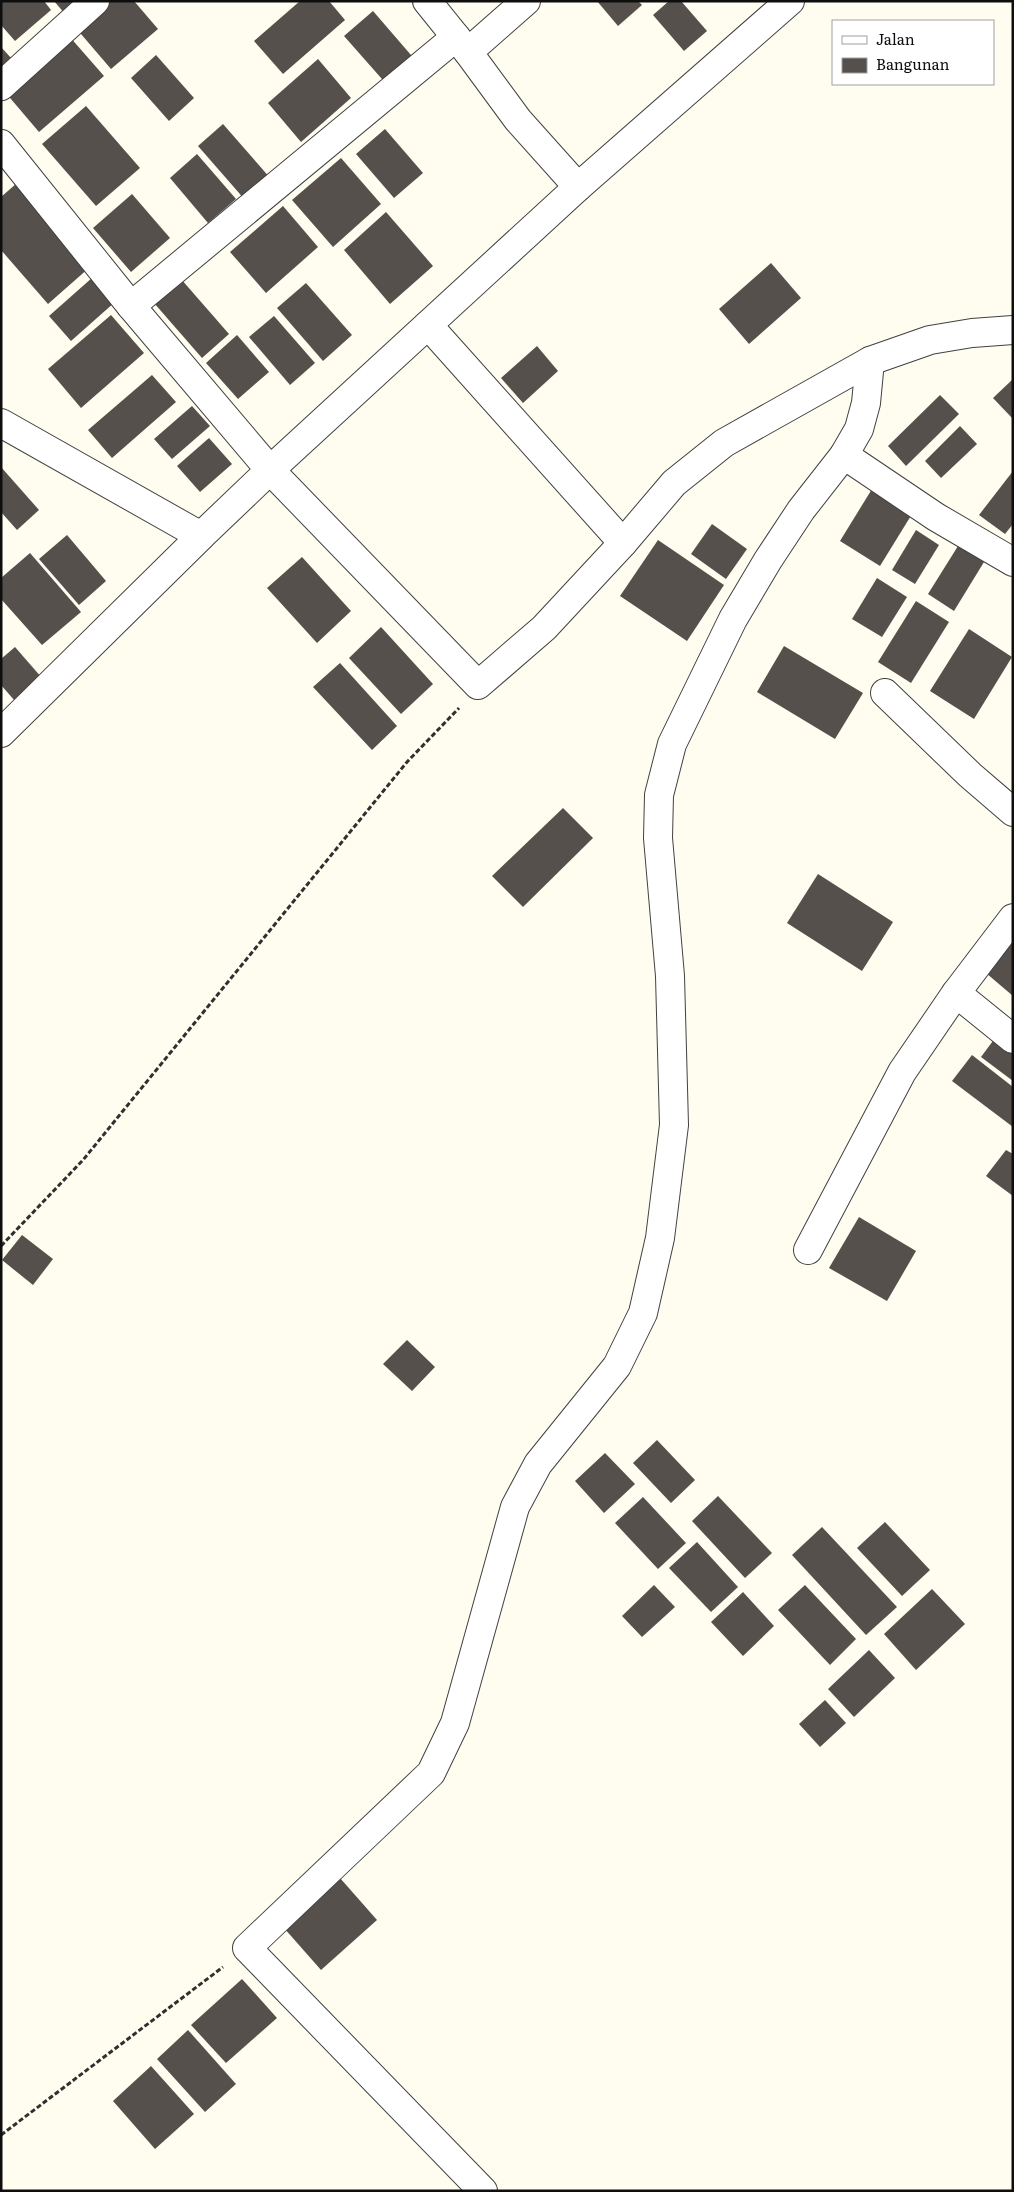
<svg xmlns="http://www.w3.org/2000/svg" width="1014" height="2192" font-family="Literata,serif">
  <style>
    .building { fill: #55504b }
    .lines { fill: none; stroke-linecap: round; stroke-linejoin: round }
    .minor-casing { stroke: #414141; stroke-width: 30 }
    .path { stroke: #303030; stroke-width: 3; stroke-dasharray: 5 2.5; stroke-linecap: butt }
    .minor { stroke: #fff; stroke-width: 28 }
  </style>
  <rect width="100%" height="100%" fill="#fefdf0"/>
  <g class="building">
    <polygon points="1,1 44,1 51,10 15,41 1,25"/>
    <polygon points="54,1 80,1 65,14"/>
    <polygon points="105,1 134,1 158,29 111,69 75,27"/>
    <polygon points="300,1 329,1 345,20 283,74 254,41"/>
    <polygon points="597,1 638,1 642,5 618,26"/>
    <polygon points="669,1 681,1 707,31 684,51 653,15"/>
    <polygon points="373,11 417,62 389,87 344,36"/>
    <polygon points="69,36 104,76 39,132 5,92"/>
    <polygon points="1,47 12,59 1,68"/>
    <polygon points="156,55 194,98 169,121 131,78"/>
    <polygon points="318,59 351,98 301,142 268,103"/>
    <polygon points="86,106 140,168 96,206 42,144"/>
    <polygon points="223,124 271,179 246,201 198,146"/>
    <polygon points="385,129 423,173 394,198 356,154"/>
    <polygon points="197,154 236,199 208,223 170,178"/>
    <polygon points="341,158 381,204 333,247 292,200"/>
    <polygon points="17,183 90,267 48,304 1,250 1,197"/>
    <polygon points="132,194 170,238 131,272 93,228"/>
    <polygon points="283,206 318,247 266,293 230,252"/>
    <polygon points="386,212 433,266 390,304 344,250"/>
    <polygon points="771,263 801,298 749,344 719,309"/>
    <polygon points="93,277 115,302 71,341 49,316"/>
    <polygon points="181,279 229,334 202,358 154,303"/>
    <polygon points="306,283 352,335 323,361 277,308"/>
    <polygon points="111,315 144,353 81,408 48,369"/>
    <polygon points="274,316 315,363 290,385 249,337"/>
    <polygon points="237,335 269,372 238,399 206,363"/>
    <polygon points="537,346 558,371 523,403 501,378"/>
    <polygon points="152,375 176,402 112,458 88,430"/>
    <polygon points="1013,379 1013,419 993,398"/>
    <polygon points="940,395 959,414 906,466 888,446"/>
    <polygon points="192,406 210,426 172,459 154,439"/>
    <polygon points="960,426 977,444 941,478 925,461"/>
    <polygon points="209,438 232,464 200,492 177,466"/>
    <polygon points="1,467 39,510 17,530 1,512"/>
    <polygon points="1013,471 1013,524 1005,534 979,515"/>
    <polygon points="872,489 912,514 880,566 840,541"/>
    <polygon points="712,524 747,549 726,579 691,554"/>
    <polygon points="916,530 939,545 915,584 892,570"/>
    <polygon points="67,535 106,581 79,605 39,559"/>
    <polygon points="658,540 724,585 687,641 620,596"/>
    <polygon points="958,546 984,562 954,611 928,594"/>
    <polygon points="30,553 81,612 42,645 1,599 1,578"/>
    <polygon points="302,557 351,611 317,643 267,588"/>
    <polygon points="877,578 907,597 882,637 852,619"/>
    <polygon points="916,601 949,622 911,683 878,662"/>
    <polygon points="381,627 433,684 401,714 349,658"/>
    <polygon points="969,629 1012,657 974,719 930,691"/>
    <polygon points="784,646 863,693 835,739 757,692"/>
    <polygon points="15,647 42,678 15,701 1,685 1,659"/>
    <polygon points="340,663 397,726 372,750 313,687"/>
    <polygon points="563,808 593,838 523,907 492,876"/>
    <polygon points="818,874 893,922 862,971 787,923"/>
    <polygon points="1013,942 1013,996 986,973"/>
    <polygon points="998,1034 1013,1045 1013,1081 981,1057"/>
    <polygon points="972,1055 1013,1087 1013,1127 952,1081"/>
    <polygon points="1006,1150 1013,1154 1013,1196 986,1176"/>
    <polygon points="859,1217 916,1251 887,1301 829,1268"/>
    <polygon points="22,1235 53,1259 33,1285 2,1260"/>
    <polygon points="407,1340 435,1367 412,1391 383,1364"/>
    <polygon points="657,1440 695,1480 671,1503 633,1463"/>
    <polygon points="605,1453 635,1484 604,1513 575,1481"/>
    <polygon points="718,1496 772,1553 745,1578 692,1521"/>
    <polygon points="643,1497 686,1543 658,1569 615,1523"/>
    <polygon points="885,1522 930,1570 902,1596 857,1548"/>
    <polygon points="822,1527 897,1607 866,1635 792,1555"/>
    <polygon points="697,1542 738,1587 711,1612 669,1568"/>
    <polygon points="654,1585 675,1607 642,1637 622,1616"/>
    <polygon points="805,1585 856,1639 830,1665 778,1610"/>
    <polygon points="932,1589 965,1624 916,1670 884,1634"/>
    <polygon points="743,1592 774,1626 743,1656 711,1622"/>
    <polygon points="869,1650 895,1678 854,1717 828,1689"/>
    <polygon points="825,1700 846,1723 820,1747 799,1724"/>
    <polygon points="340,1878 377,1920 321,1970 284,1928"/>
    <polygon points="242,1979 277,2018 226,2063 191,2025"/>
    <polygon points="188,2030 236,2084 205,2112 157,2059"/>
    <polygon points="151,2066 194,2114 155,2149 113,2101"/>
  </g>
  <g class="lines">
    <g class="minor-casing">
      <g id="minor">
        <polyline points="427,1 468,52 518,120 578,187"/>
        <polyline points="468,52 526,1"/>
        <polyline points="1,86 95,1"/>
        <polyline points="1,144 131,306 270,470 478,685 544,628 623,543 674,483 724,443 870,361 930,340 972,333 1013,330"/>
        <polyline points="131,306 456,37"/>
        <polyline points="428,325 623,543"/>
        <polyline points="1,423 201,536 270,470 578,187 790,1"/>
        <polyline points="844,455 936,517 1013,562"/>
        <polyline points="885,693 970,775 1013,812"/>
        <polyline points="1,733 201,536"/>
        <polyline points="956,993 1013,1039"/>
        <polyline points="808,1250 902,1072 956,993 1013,918"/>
        <polyline points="483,2191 247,1948 431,1773 455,1723 515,1507 538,1464 617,1366 643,1313 660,1238 674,1125 670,976 658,838 659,795 672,744 733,619 768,560 801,510 844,455 859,429 866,403 870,361"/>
      </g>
    </g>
    <g class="path">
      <polyline points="1,1246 83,1160 407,762 459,708"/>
      <polyline points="1,2135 223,1967"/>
    </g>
    <use href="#minor" class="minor"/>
  </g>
  <rect width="1014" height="2192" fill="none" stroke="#0e0e0e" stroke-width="5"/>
  <rect x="832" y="20" width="162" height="65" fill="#ffffff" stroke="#9f9f9f"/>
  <rect x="842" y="36" width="25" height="8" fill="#ffffff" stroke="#9f9f9f"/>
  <text x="876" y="45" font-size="15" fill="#0e0e0e">Jalan</text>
  <rect x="842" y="58" width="25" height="15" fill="#55504b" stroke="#9f9f9f"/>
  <text x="876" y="70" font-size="15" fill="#0e0e0e">Bangunan</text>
</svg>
